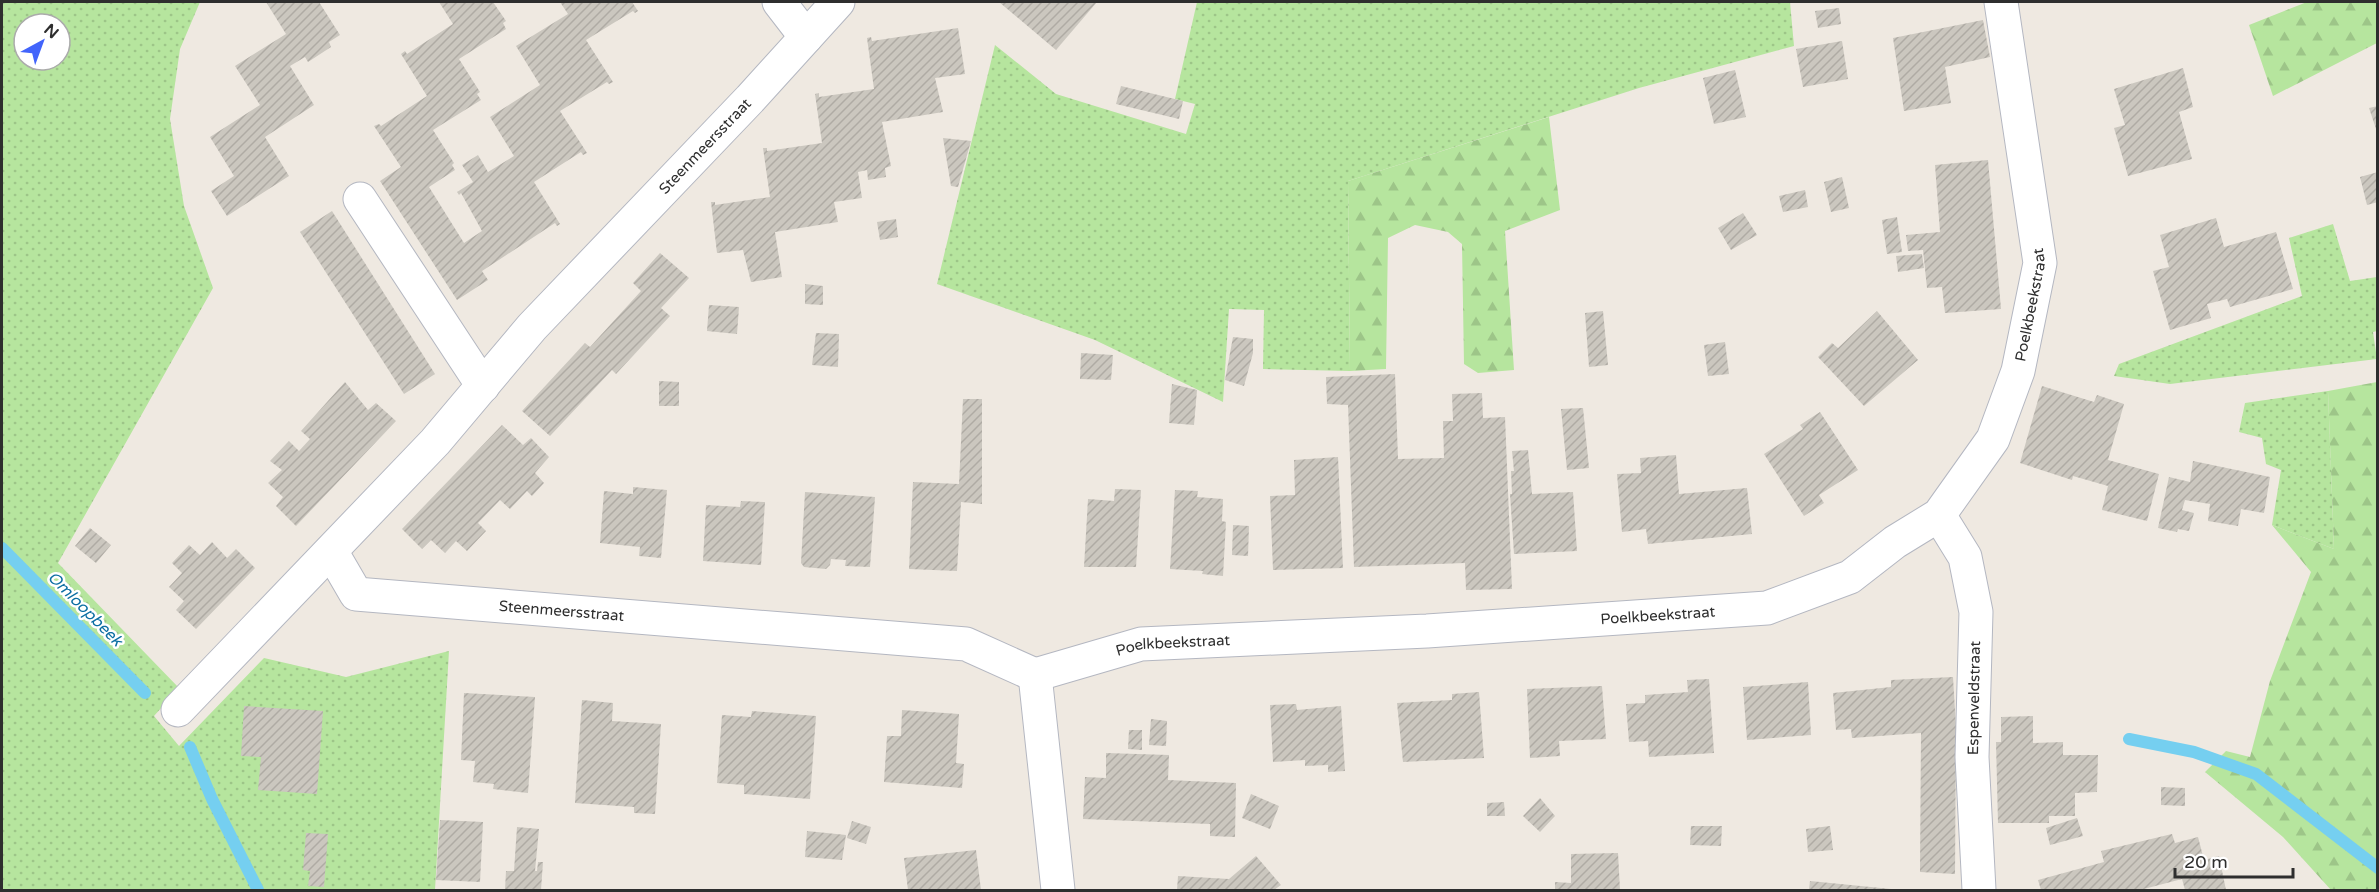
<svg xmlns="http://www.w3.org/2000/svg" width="2379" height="892" font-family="'Varela Round',sans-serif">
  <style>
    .grass { fill: url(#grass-dots); fill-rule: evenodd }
    .forest { fill: url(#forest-firs) }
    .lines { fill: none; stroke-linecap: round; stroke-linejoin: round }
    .stream { stroke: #75cff0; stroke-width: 12 }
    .building { fill: url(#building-hatch) }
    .minor-casing { stroke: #b4b7c1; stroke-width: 35 }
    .minor { stroke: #fff; stroke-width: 33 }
    .labels { text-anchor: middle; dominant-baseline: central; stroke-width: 5; stroke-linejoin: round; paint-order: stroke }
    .street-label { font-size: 15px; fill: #2e2e2e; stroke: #fff }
    .water-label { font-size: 16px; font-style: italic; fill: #0d6fa3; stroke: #fff }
  </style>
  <defs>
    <pattern id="grass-dots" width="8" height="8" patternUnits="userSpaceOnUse" patternTransform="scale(1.5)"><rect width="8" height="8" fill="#b6e59e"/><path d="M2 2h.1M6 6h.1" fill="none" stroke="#9dc588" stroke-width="1.8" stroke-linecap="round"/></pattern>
    <pattern id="forest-firs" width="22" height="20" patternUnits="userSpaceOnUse" patternTransform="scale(1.5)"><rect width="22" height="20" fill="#b6e59e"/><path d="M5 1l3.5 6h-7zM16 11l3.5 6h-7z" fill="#9dc588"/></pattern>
    <pattern id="building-hatch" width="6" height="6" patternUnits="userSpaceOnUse" patternTransform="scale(1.5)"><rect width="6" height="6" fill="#cbc7bf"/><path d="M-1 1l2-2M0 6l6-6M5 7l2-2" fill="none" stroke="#afaba4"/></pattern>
  </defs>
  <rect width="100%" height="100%" fill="#efe9e1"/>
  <g class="grass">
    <path d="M2 2H200L180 49 170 119 184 206 213 288 58 563 179 688 154 716 179 746 264 658 346 677 449 651 435 890H2ZM24 24H60V60H24Z"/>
    <polygon points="1197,2 1790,2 1794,46 1639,88 1348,181 1350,371 1263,369 1264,310 1229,309 1223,402 1095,340 937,284 995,45 1056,94 1186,134 1195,104 1175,99"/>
    <polygon points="2333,224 2350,281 2377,277 2377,331 2373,332 2377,359 2170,384 2114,376 2119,364 2302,296 2289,238"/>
    <polygon points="2328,391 2334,549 2272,525 2281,470 2266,464 2262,438 2239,432 2245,403"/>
  </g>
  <g class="forest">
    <polygon points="2307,2 2377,2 2377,43 2273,96 2249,25"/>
    <polygon points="1549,117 1560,210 1505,231 1514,370 1478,373 1464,364 1462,244 1448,232 1415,225 1388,238 1386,369 1350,371 1348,181"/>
    <polygon points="2377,382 2377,890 2331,890 2283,837 2205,772 2226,751 2250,757 2270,681 2311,572 2272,525 2334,549 2328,391"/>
  </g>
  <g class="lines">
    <g class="stream">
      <polyline points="2,548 145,693"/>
      <polyline points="2129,739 2194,752 2256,774 2378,868"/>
      <polyline points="190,747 212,799 258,890"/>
    </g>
  </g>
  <g class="building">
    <polygon points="266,2 319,2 340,35 329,42 331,47 308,62 305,57 290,66 314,105 265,137 289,176 227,216 211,191 234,176 210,137 260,105 235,66 286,34"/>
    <polygon points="439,2 493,2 506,21 503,23 506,29 459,59 480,92 477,94 481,100 433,130 454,163 452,165 455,170 429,187 464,243 482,231 461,193 459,195 457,192 473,182 462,165 478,155 488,172 514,156 490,117 540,85 516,46 568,14 560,2 632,2 638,11 635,13 633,11 586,40 613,82 609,84 607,82 560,111 587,153 583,155 581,152 534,182 560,224 557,226 555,223 482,271 488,280 457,300 380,181 401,167 374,126 379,124 381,126 427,96 401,54 405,51 407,54 453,24"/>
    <polygon points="999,2 1097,2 1056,50"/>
    <polygon points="1839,8 1841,24 1818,28 1815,11"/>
    <polygon points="1983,20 1990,57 1945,67 1951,103 1904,111 1893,38"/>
    <polygon points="958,28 965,74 935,78 943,112 882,122 891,166 885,168 886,177 868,180 867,170 858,172 862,198 834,202 838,222 775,232 782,277 751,282 743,250 717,253 711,202 715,202 715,205 770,197 763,148 767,148 767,151 822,143 815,94 819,93 819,97 874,89 867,38 871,37 872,41"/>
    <polygon points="1842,41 1848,79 1803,87 1796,49"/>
    <polygon points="2183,68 2193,107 2179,112 2192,159 2128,176 2114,128 2125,125 2114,89"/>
    <polygon points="1735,70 1746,117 1714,124 1703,78"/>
    <polygon points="1121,86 1183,101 1179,119 1116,104"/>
    <polygon points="2378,106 2378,132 2377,132 2369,108"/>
    <polygon points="943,138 971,141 958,187 951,186"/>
    <polygon points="1988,160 2001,309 1945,313 1942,287 1927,288 1923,250 1908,251 1906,235 1940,232 1935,165"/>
    <polygon points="2378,172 2378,202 2367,205 2360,177"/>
    <polygon points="1842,177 1849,208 1831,212 1824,182"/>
    <polygon points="1805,190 1808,207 1783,212 1779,196"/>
    <polygon points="332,211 435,374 404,394 300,232"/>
    <polygon points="1743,213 1757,235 1731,250 1718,228"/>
    <polygon points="1897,217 1902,252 1887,254 1882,220"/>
    <polygon points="2216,218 2224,247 2276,232 2293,289 2230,307 2227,299 2207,304 2211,318 2170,330 2153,271 2169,267 2160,235"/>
    <polygon points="896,219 898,237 880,240 877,222"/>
    <polygon points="660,253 689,278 661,308 670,316 616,374 612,370 550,436 522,411 585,343 590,347 641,291 633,283"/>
    <polygon points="1922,254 1924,268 1898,272 1896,256"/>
    <polygon points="805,284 823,286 823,305 805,304"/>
    <polygon points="709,305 739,307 737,334 707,331"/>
    <polygon points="1603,311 1608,365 1589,367 1585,313"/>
    <polygon points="1877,311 1918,360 1864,406 1818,357 1832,343 1838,348"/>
    <polygon points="816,333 839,334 838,367 812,365"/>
    <polygon points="1233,337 1253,339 1253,353 1244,386 1225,380"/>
    <polygon points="1725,342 1729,374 1708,376 1704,345"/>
    <polygon points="1081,353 1113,355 1111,380 1080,379"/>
    <polygon points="1395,374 1398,459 1444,458 1443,421 1453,421 1452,394 1482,393 1483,418 1505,417 1512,589 1466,590 1465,563 1354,567 1348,405 1327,404 1326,377"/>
    <polygon points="659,381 679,382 679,406 659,406"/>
    <polygon points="345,382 368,410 376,403 396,421 296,526 276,506 283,497 268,483 282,470 270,461 289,441 299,451 310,439 301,431"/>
    <polygon points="1172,384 1197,390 1194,425 1169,423"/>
    <polygon points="2042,386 2094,402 2097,395 2124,404 2108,460 2159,474 2147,521 2102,510 2108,486 2073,476 2072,480 2020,463"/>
    <polygon points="963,399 982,399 982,504 961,502 957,571 909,569 913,482 959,484"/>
    <polygon points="1583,408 1589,468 1567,470 1561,409"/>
    <polygon points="1820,412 1858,470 1819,495 1824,503 1804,516 1764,454 1803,429 1800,425"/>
    <polygon points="502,425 523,445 531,438 549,457 535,473 544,483 532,496 527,491 510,509 500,500 478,523 486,531 467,551 456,541 445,553 431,540 422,549 402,529"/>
    <polygon points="1528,450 1532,494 1573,492 1577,551 1514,554 1510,494 1512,494 1511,471 1514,471 1512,451"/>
    <polygon points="1676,455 1679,494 1747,488 1752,534 1648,544 1646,529 1622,532 1617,474 1641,473 1640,458"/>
    <polygon points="1338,457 1343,568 1273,570 1270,496 1295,495 1294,460"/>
    <polygon points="2193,461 2270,477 2264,513 2241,509 2238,526 2208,521 2210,504 2185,500 2182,510 2194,513 2189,531 2178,529 2177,532 2158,528 2169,477 2190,482"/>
    <polygon points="633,487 667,490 661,558 639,556 640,547 600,543 604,491 633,494"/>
    <polygon points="1115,489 1141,490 1136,567 1084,567 1088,499 1114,501"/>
    <polygon points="1175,490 1198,491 1197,497 1223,499 1222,521 1226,522 1223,576 1202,574 1203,571 1170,569"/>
    <polygon points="805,492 875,497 870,567 845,566 846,560 831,559 830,565 826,569 804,567 801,563"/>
    <polygon points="741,501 765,502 761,565 703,561 706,505 740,507"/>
    <polygon points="1233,525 1249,526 1248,556 1232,555"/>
    <polygon points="90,528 111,545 96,563 75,546"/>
    <polygon points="212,542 227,558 236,549 255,568 196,629 176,610 184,601 169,587 182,573 172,563 189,545 200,555"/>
    <polygon points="1953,677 1956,728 1955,874 1920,872 1921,733 1852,738 1851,729 1836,730 1833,693 1891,687 1891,680"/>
    <polygon points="1709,679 1714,753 1649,757 1648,741 1629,742 1626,704 1645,703 1645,695 1688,692 1687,680"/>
    <polygon points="1808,682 1811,735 1747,740 1743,687"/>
    <polygon points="1602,686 1606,739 1559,741 1560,756 1530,758 1527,689"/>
    <polygon points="1479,692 1484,758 1403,762 1397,703 1452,700 1452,694"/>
    <polygon points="464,693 535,697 528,793 493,789 494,784 473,782 475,761 461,760"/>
    <polygon points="582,700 613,703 612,721 661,724 655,814 634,813 634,807 575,803"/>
    <polygon points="1296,704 1297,710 1341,706 1345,771 1328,772 1328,765 1305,766 1305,760 1273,762 1270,705"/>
    <polygon points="244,706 323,711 317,794 258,790 261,757 241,756"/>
    <polygon points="902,710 959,714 956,763 964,764 962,788 884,782 887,736 901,736"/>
    <polygon points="752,711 816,716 810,799 744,794 744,785 717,783 722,715 751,717"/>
    <polygon points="2033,716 2033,743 2063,742 2063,755 2098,755 2097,792 2075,793 2075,816 2049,816 2049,823 1998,823 1996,742 2001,742 2001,717"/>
    <polygon points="1151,719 1167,721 1166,746 1149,745"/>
    <polygon points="1129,730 1142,730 1142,750 1128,749"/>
    <polygon points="1106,753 1169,755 1168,780 1236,783 1235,837 1210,836 1210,824 1083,819 1085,777 1106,778"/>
    <polygon points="2161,787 2185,788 2185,806 2161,805"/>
    <polygon points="1251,794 1279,806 1270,829 1242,818"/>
    <polygon points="1540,798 1555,816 1540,832 1523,816"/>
    <polygon points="1504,802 1505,816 1487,816 1487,803"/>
    <polygon points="2077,818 2083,836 2050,845 2046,828"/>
    <polygon points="440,820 483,822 480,882 436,880"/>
    <polygon points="852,821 871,827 866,844 847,838"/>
    <polygon points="1691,826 1722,826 1721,846 1690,845"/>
    <polygon points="1830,826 1833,850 1808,852 1806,829"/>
    <polygon points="517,827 539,829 535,871 537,871 538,862 543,862 541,890 505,890 506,871 514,871"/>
    <polygon points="807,831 846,835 842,860 805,857"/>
    <polygon points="306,833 328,834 324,887 308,886 310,871 303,870"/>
    <polygon points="2172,834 2175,843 2198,837 2204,860 2219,856 2226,890 2185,890 2182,879 2140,890 2041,890 2038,880 2104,862 2101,851"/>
    <polygon points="976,850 981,890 908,890 904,858"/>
    <polygon points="1618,853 1620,890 1555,890 1555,882 1571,883 1571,854"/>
    <polygon points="1256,856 1281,885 1274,890 1177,890 1178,876 1229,879"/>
    <polygon points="1810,881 1891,889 1891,890 1809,890"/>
  </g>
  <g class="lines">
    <g class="minor-casing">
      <g id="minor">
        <polyline points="779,2 806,37"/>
        <polyline points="360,199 483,386"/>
        <polyline points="1939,515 1965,557 1976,612 1972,757 1979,890"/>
        <path id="s1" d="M331 551 356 594 966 644 1035 675"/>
        <path id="s2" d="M1035 675 1141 644 1427 631 1767 608 1850 577 1895 542 1939 515 1993 439 2018 371 2040 263 2001 2"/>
        <polyline points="1035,675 1058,890"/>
        <path id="s3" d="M178 710 435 442 532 327 750 99 838 2"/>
      </g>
    </g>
    <use href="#minor" class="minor"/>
  </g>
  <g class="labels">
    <g class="street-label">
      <text stroke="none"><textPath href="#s3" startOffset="772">Steenmeersstraat</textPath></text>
      <text stroke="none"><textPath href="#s2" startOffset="1168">Poelkbeekstraat</textPath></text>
      <text stroke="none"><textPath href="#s1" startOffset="256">Steenmeersstraat</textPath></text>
      <text stroke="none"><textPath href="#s2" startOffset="628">Poelkbeekstraat</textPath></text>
      <text stroke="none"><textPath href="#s2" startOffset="142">Poelkbeekstraat</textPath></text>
      <text transform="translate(1974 698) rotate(-89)">Espenveldstraat</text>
    </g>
    <g class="water-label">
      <text transform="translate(85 609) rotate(45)">Omloopbeek</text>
    </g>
  </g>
  <rect width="2379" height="892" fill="none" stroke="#2e2e2e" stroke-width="6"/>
  <g transform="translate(42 42) rotate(41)"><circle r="28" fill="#ffffff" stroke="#ababab" stroke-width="1.5"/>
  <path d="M0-4.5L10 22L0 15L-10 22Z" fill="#4264fb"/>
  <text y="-9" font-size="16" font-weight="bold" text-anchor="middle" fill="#2e2e2e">N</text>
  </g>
  <path d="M2175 868v9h118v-9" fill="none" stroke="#2e2e2e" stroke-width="3"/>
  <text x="2184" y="868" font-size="18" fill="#2e2e2e" stroke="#ffffff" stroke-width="4.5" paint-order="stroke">20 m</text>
</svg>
